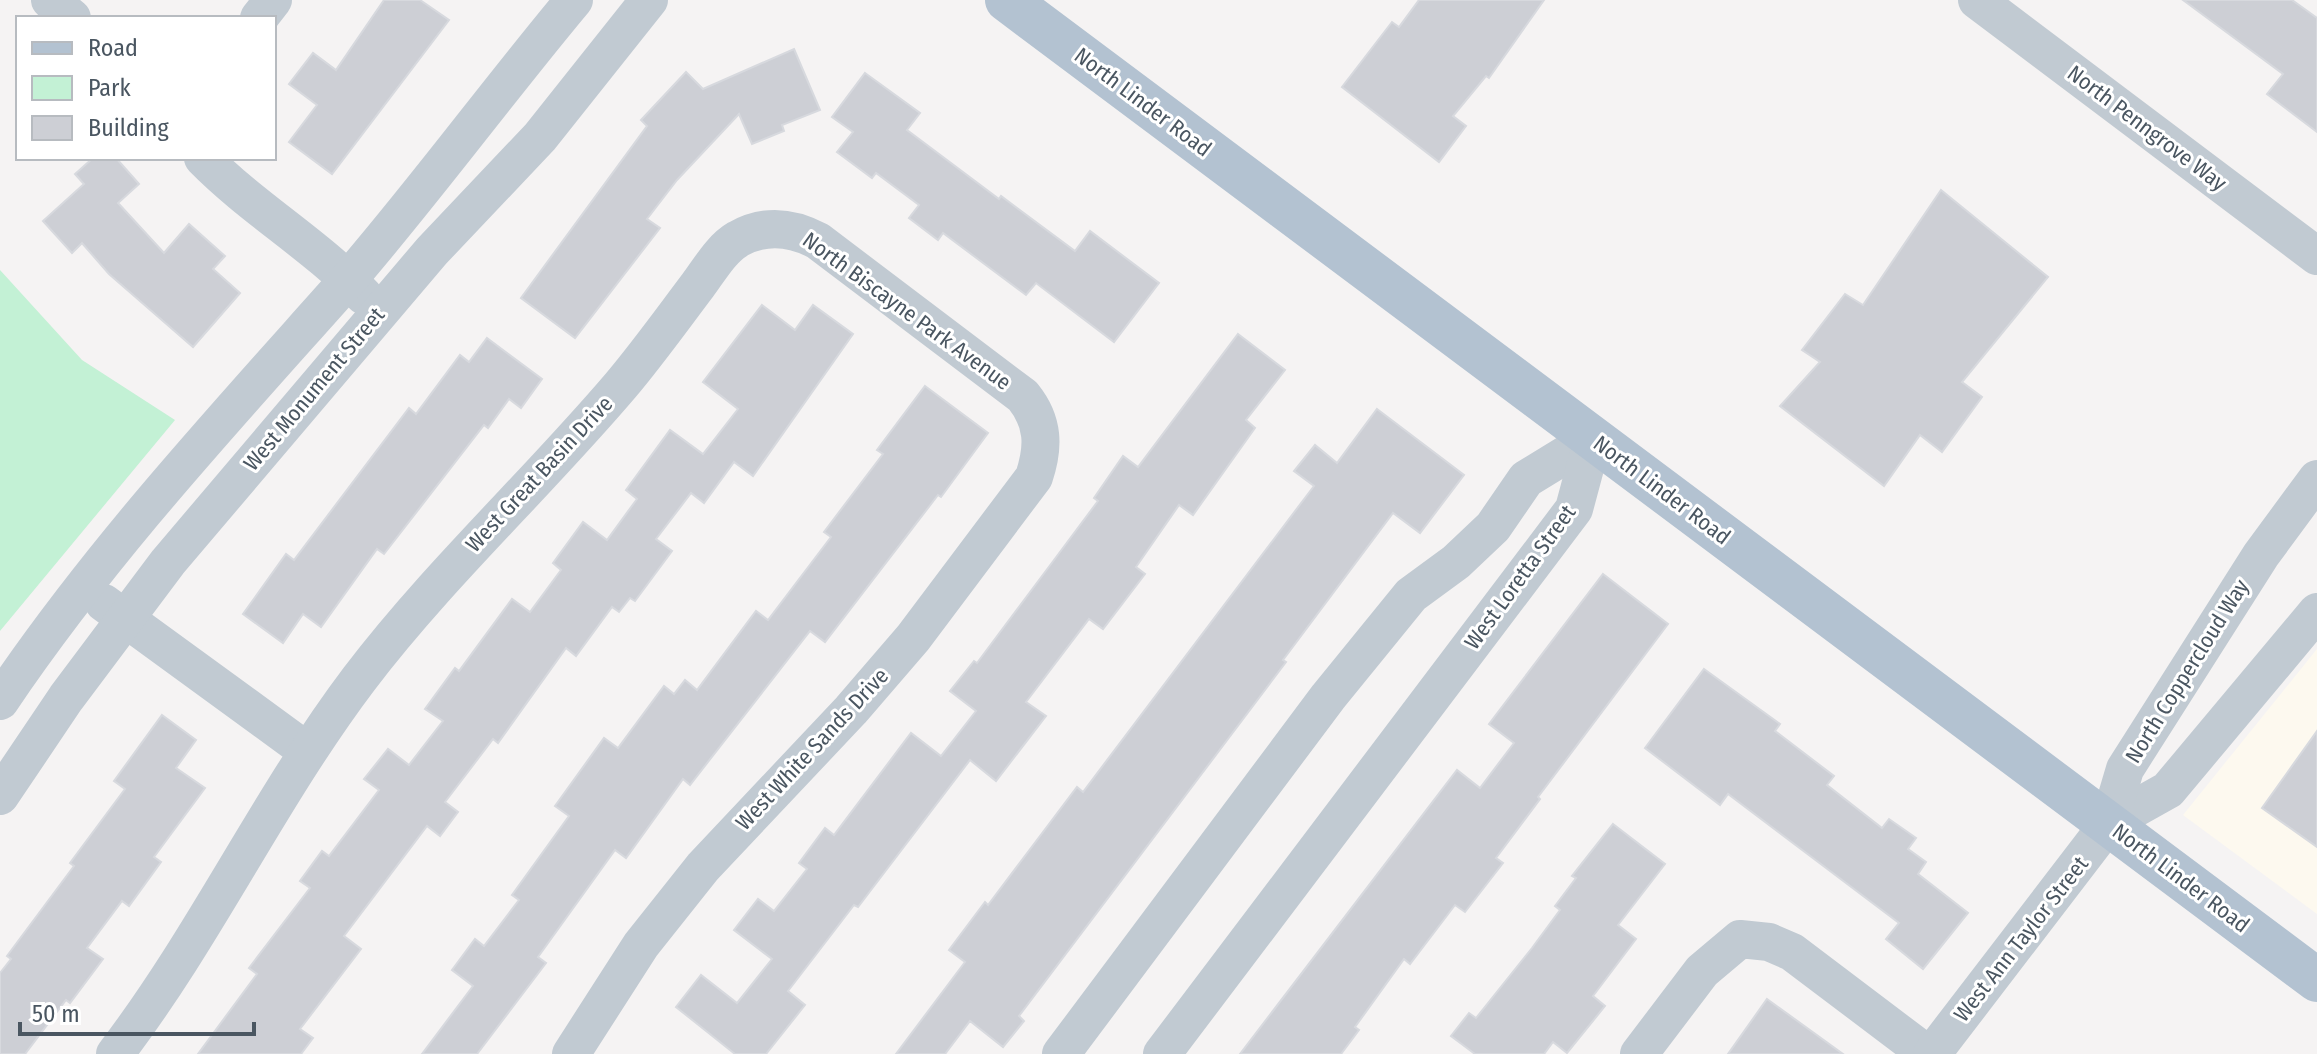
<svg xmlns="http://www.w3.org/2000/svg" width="2317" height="1054" font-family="'Fira Sans Condensed',sans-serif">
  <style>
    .commercial { fill: #fdf9ef }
    .green { fill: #c3f1d5 }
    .building { fill: #cdcfd5; stroke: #d7d9de; stroke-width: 2 }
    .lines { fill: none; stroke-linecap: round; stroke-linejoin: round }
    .minor { stroke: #c1cad2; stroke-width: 38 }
    .major { stroke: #b3c2d1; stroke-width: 44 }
    .labels { text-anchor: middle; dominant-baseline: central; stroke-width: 6; stroke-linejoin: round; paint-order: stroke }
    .street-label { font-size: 22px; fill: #4a5661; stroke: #fff }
  </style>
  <rect width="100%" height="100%" fill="#f5f3f3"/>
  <polygon class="commercial" points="2317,649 2317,914 2183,815"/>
  <polygon class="green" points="0,270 82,360 175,420 0,631"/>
  <g class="building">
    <polygon points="384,0 420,0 449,20 332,174 289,142 317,105 289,84 313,53 336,70"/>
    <polygon points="1419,0 1544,0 1489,78 1486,76 1453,116 1466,126 1439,162 1342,87 1392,22 1399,27"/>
    <polygon points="2183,0 2292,0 2317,18 2317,132 2267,94 2283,74"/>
    <polygon points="794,49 820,110 782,125 784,131 752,144 739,114 677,180 647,219 660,228 575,338 521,298 647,126 641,120 686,72 703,89"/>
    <polygon points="865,73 920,113 907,130 999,199 1001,196 1075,251 1090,231 1159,283 1114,342 1036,283 1026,295 943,233 938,240 909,218 919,205 876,173 872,178 837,152 853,132 832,117"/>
    <polygon points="93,158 116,158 139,184 118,203 164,253 189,224 225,256 213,269 240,293 193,347 109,274 82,243 72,253 43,221 84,184 75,174"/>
    <polygon points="1941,190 2048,277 1962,382 1982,397 1942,452 1920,435 1884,486 1780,406 1820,362 1802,350 1845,294 1863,305"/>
    <polygon points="762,305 795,330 813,305 853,334 753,476 734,462 704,503 691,493 656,539 672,551 635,601 630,598 619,612 612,607 576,656 566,648 498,743 493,739 445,802 458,812 440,836 427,826 344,936 361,949 300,1029 313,1038 301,1054 198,1054 257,974 249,968 310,888 300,881 322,851 329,856 379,790 364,779 388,749 409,765 443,721 425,709 455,668 459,671 512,599 530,612 561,570 553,563 583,522 607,540 637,499 626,490 670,430 703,454 738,409 703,382"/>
    <polygon points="1238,334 1285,370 1246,420 1255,428 1193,515 1179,505 1136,567 1145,574 1103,629 1089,619 1026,702 1046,716 996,781 970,760 858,907 854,905 788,991 805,1005 766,1054 735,1054 676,1007 701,975 737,1003 772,959 734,930 758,899 774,911 807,869 799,863 825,828 834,835 911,733 941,756 976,711 950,691 974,661 977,663 1054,560 1098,501 1094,498 1123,456 1138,467"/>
    <polygon points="487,338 542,379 521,408 509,399 488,428 484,425 384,554 377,549 321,627 303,614 283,643 243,614 286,554 294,560 409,408 416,414 460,355 469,362"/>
    <polygon points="925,386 988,433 941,497 938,495 825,642 810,631 690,785 683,779 626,858 615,850 538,957 546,963 477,1054 422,1054 473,986 452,970 475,939 484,946 519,900 512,895 569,816 555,806 604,738 618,748 664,686 674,694 685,680 697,690 756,611 768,620 831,537 824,532 883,454 877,450"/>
    <polygon points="1377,409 1464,475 1420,533 1393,513 1283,660 1286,662 1019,1016 1024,1021 1003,1047 970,1021 945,1054 896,1054 965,962 949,950 985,902 988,905 1077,787 1083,792 1314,486 1294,471 1315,445 1337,463"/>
    <polygon points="1603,574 1668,624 1538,797 1540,799 1496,858 1503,863 1465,912 1455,905 1410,964 1404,959 1355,1027 1359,1030 1341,1054 1240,1054 1457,770 1480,788 1514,743 1489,724"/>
    <polygon points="1704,669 1780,724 1775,731 1834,776 1827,785 1882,828 1889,819 1916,838 1908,849 1926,862 1918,874 1968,913 1923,969 1886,939 1899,923 1728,794 1720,805 1645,748"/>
    <polygon points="162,715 196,740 176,768 205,788 154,857 161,862 129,906 122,901 87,948 103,959 70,1003 66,1000 25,1054 0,1054 0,973 11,959 7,956 74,866 70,863 125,789 114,781"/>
    <polygon points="2317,731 2317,847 2262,808"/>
    <polygon points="1613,824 1665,864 1618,925 1636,939 1593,996 1605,1006 1567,1053 1553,1042 1544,1054 1475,1054 1451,1036 1469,1013 1476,1018 1532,948 1560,910 1555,906 1576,878 1572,876"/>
    <polygon points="1767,999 1843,1054 1728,1054"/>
  </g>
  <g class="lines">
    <g class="minor">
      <polyline points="50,0 72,18"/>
      <polyline points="1977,0 2317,256"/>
      <polyline points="259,18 273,0"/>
      <path d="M203 158C253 209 316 245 364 296"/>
      <polyline points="104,603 307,751"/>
      <path d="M0 701C102 550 225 418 346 282 424 192 497 92 574 0"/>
      <polyline points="0,796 66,698 168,562 432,251 540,137 649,0"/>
      <polyline points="2109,823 2168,790 2317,612"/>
      <path d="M115 1054C206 935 269 798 359 679 439 574 536 485 621 385 648 353 673 318 698 285 710 269 721 249 738 239 765 224 792 227 818 241L1023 396C1044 422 1044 447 1034 477L913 638 851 710 703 867 641 945 571 1054"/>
      <polyline points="1061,1054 1328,697 1411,595 1456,562 1493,527 1526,479 1593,438"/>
      <polyline points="1162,1054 1574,509 1593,438"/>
      <polyline points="1639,1054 1702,971 1740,939 1769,942 1792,952 1927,1054"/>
      <polyline points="1932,1054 2109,823 2125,769 2261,555 2317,479"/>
    </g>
    <polyline class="major" points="1007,0 2317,980"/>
  </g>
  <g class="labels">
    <g class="street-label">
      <text transform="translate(1143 102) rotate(37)">North Linder Road</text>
      <text transform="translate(2147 128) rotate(37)">North Penngrove Way</text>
      <text transform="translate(907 311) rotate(36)">North Biscayne Park Avenue</text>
      <text transform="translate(314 389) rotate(-50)">West Monument Street</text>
      <text transform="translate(539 474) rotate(-47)">West Great Basin Drive</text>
      <text transform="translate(1662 490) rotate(37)">North Linder Road</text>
      <text transform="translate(1520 577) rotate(-54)">West Loretta Street</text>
      <text transform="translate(2187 671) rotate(-58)">North Coppercloud Way</text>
      <text transform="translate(812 749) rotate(-47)">West White Sands Drive</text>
      <text transform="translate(2181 878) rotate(37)">North Linder Road</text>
      <text transform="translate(2021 939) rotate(-52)">West Ann Taylor Street</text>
    </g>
  </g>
  <rect x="16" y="16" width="260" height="144" fill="#ffffff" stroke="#b7bbc0" stroke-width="2"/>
  <rect x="32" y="42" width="40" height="12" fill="#b3c2d1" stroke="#b7bbc0" stroke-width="2"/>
  <text x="88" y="56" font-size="24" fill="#4a5661">Road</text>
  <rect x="32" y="76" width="40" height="24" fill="#c3f1d5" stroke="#b7bbc0" stroke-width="2"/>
  <text x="88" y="96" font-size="24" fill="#4a5661">Park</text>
  <rect x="32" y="116" width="40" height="24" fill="#cdcfd5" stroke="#b7bbc0" stroke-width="2"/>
  <text x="88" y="136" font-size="24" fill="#4a5661">Building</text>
  <path d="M20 1022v12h234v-12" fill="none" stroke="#4a5661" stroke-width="4"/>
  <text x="32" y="1022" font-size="24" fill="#4a5661" stroke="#ffffff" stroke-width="6" paint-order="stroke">50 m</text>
</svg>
